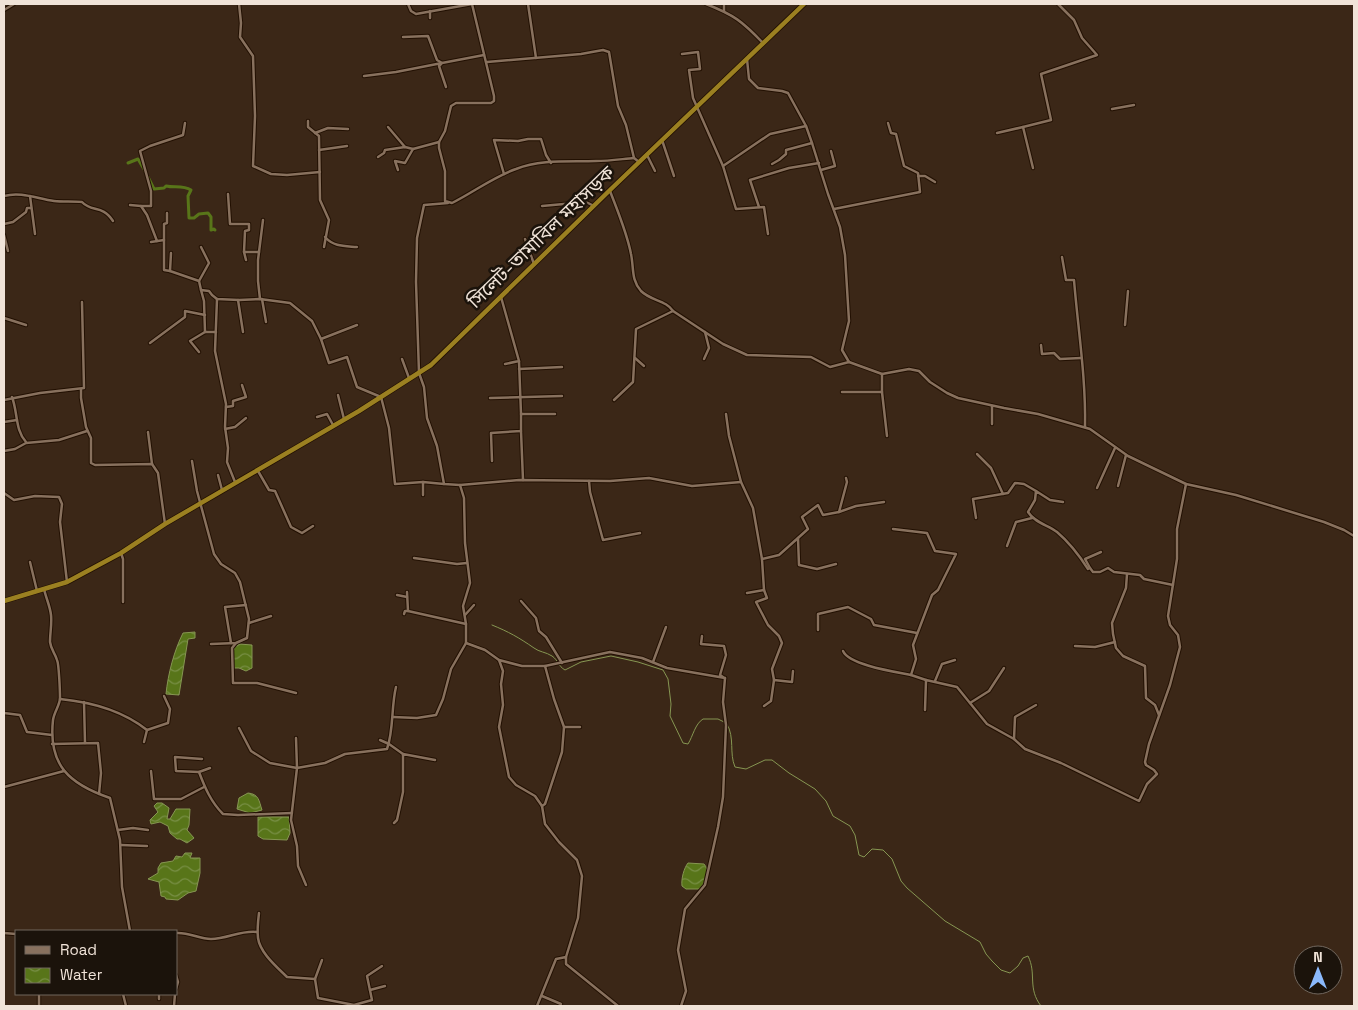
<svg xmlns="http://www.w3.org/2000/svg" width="1358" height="1010" font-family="'Space Grotesk','Noto Sans Bengali',sans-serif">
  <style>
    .water { fill: url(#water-waves); stroke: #869652 }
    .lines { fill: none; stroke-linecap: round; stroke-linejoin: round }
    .stream { stroke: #869652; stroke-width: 1 }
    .canal { stroke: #587519; stroke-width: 3 }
    .minor-casing { stroke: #221002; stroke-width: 4.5 }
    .trunk-casing { stroke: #221002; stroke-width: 6 }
    .minor { stroke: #88715e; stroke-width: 2.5 }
    .trunk { stroke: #9b8021; stroke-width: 4.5 }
    .labels { text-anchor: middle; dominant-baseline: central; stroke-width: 5; stroke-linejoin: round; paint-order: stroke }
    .street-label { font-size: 19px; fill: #f0e3d8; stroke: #1b130b }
  </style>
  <defs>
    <pattern id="water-waves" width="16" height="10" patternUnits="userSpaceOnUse" patternTransform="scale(1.25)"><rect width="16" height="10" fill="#587519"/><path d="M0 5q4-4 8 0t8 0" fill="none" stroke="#788f45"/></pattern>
  </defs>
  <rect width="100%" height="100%" fill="#3b2717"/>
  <g class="water">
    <path d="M195 632V638L188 639 179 695 166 694C168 674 174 651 183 633Z"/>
    <path d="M239 644 252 645V668L246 671 239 668H234C234 660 230 647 239 644Z"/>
    <path d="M248 793C259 794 259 801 262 810L250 813 237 809 239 798Z"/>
    <polygon points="157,803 162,803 169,808 167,819 170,819 176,809 190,809 189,825 187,830 194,838 187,843 180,839 177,839 170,833 168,826 160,822 151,824 150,820 158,812 154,806"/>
    <polygon points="258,817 289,817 290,833 287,840 263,839 258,836"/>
    <polygon points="185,853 192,853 190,858 200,858 200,873 196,891 188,893 178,900 166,899 165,897 161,896 159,882 148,879 158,873 158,868 161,863 173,861 176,856 182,857"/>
    <path d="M688 863 704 864C710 870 706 883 699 889H686L682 886C681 879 684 868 688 863Z"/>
  </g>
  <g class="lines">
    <g class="stream">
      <path d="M492 625C509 632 518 637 534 648 539 652 546 652 552 656 558 660 558 666 565 670L581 662 611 656 638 662 663 670 668 679 671 704 670 716 683 743 688 744C693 736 695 724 703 719H718L724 722"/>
      <path d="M727 724C735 738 729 753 735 767L746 769 765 760H772L789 773 815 789 826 801 833 816 850 826 855 835 859 855 864 857 872 849 883 850 892 859 901 881 907 888 945 921 980 942 986 954 992 961 1001 970 1010 973 1018 966 1023 958 1028 956C1037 974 1027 988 1041 1006"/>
    </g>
    <g class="canal">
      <polyline points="128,163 138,159 145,171"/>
      <path d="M148 177 154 189 164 188 166 186C174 188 183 185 191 190L188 196 189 218H194L199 214 208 213 211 217V230L214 229 215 230"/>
    </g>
    <g class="minor-casing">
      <g id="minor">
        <polyline points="239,4 241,23 240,37 253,56 255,116 253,166 271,174 287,175 320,172"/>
        <path d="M408 4 411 11 416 14 472 4 494 96V101L491 103H456L451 106 445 131 439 142V148L445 171V201L452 203C474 192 493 177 516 169 541 159 570 162 596 161 609 161 622 159 634 158"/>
        <polyline points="528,4 536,58"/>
        <path d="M706 4C734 15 742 21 763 43"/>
        <polyline points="724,4 724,11"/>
        <polyline points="4,10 14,4"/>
        <polyline points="430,11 430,18"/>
        <polyline points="403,37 428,36 437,60 442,63 484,55"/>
        <polyline points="682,54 698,52 700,69 689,70 693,98 723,166 736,209 764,207 768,234"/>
        <polyline points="747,59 749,79 758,88 782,91 788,93 806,126 812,143 828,194 840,227 845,255 849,321 842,350 849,362"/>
        <polyline points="487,62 581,54 603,50 609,52 618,106 626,125 634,158 639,162"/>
        <polyline points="441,64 439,66 446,87"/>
        <polyline points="364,76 396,72 442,63"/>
        <polyline points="1112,109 1134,105"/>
        <polyline points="308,121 308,127 319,136 320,200 329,220 324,247"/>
        <polyline points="388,127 405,147"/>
        <polyline points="315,133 328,128 348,129"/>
        <polyline points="997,133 1023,127"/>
        <polyline points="662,140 674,176"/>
        <polyline points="413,149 439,142"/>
        <polyline points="319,150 347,146"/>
        <polyline points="647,155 655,171"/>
        <polyline points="378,157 384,153 385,150 405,147 413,149 405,163 395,161 398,170"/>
        <polyline points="772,164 779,160 786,154 786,150 812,143"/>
        <polyline points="723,166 770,134 806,126"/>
        <polyline points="1033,168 1023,127 1051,120 1041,74 1097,55 1082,38 1074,20 1058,4"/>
        <polyline points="821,170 835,166 831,151"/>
        <polyline points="504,174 494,140 518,141 528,139 541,139 546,155 551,163"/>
        <polyline points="918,176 925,176 935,182"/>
        <path d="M610 191C618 212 627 233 631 254 634 268 631 280 641 291 651 301 666 300 673 311L723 344 747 355 811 357 830 367 849 362 882 374 909 369 919 371 930 382 947 393 958 398 1004 408 1038 414 1090 429 1128 456 1186 484 1236 495 1324 522 1344 530 1354 536"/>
        <polyline points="228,194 230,224 249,224 249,230 245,231 244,252 259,252"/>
        <path d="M4 196C21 191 38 199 54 201 63 202 73 201 82 202 92 213 102 204 113 221"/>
        <polyline points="30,196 35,234"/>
        <polyline points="448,203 424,205 417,238 416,282 419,373 424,387 427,418 437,446 444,484 460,485 519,480 610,481 649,478 692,486 741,482"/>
        <polyline points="130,205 141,206 147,215 157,241"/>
        <polyline points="141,206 151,206 151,191 140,151 150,146 183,135 185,123"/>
        <polyline points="542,206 586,202 594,206"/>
        <polyline points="759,207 750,180 789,168 819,163"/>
        <polyline points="834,209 920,192 918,173 904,166 896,134 891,133 888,123"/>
        <polyline points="167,213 167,223 164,224 164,270 170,271"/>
        <polyline points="4,224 13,222 26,212 27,208 31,208"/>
        <polyline points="4,235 8,251"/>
        <path d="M325 237C334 247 344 246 357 247"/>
        <polyline points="525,239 534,264"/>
        <polyline points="151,242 164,240"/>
        <polyline points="244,252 246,260"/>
        <polyline points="171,253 170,271 199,281 201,290"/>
        <path d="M1062 257 1066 280H1074C1078 329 1086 378 1085 427"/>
        <polyline points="199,281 209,263 201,247"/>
        <polyline points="501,297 519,361 505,364"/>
        <polyline points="217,299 215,351 226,404 225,427 228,448 227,462 235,482"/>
        <polyline points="260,299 258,281 258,260 263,220"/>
        <polyline points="262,299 266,322"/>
        <polyline points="238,300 243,332"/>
        <polyline points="4,318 26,325"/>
        <polyline points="1125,325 1128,291"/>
        <polyline points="216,332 205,332 204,301 201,290 209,291 212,295 217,299 239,300 260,299 290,303 312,321 321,339 357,325"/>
        <polyline points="321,339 329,363 347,357 357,387 381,397 389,428 395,484 423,482"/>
        <polyline points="150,343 185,317 185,311 205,315"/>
        <polyline points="1041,345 1042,354 1054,353 1060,359 1081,358"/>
        <polyline points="199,352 190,341 205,332"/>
        <polyline points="635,358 644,366"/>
        <polyline points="402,359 409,378"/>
        <polyline points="704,359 709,348 705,332"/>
        <polyline points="519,361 521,414 555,414"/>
        <polyline points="519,369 562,367"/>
        <polyline points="882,374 882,392 887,436"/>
        <polyline points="81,389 81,398 86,427 91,438 91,463 95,465 152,464 158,473 165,524"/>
        <polyline points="842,392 882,392"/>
        <polyline points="338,395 344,419"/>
        <path d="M12 397C18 413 15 430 26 442"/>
        <polyline points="490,398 562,396"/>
        <polyline points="4,400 40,393 84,388 82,302"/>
        <polyline points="614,400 633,382 636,329 673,311"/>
        <polyline points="226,407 233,406 233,401 246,397 242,385"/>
        <polyline points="726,414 729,436 741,482 753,508 762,559"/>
        <polyline points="317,417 327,414 333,425"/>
        <polyline points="4,422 17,420"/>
        <polyline points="992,424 992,406"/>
        <polyline points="225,429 235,427 246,418"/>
        <polyline points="521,431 523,480"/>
        <polyline points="148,432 152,464"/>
        <polyline points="4,451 15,449 26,443 59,440 87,431"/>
        <polyline points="977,454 991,468 1003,494"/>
        <polyline points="192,461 197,491 214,554 221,564 235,573 240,582 249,619 247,638 236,643 211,644"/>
        <polyline points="492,461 491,433 521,431 521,414"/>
        <polyline points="258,471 269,490 275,491 291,527 302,533 313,526"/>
        <polyline points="218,475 222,490"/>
        <polyline points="589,481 590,492 603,540 640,533"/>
        <polyline points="1118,486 1126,455"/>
        <polyline points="1097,488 1115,448"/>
        <polyline points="4,493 14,500 35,496 59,497 62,504 60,522 67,582"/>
        <polyline points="423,495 423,482 444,484"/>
        <path d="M1063 502 1050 500 1036 491 1035 500 1028 512C1035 523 1048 525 1057 532 1070 543 1079 555 1088 569L1090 568 1093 572H1100L1108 568 1114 572 1140 575 1144 579 1173 585"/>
        <polyline points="839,512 856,506 884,502"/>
        <polyline points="976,518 973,499 1008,493 1015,483 1024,484 1036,491"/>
        <polyline points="893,529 927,533 935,551 956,554 938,590 932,595 913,645 916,659 911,675 926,680"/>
        <polyline points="798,538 799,565 817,569 836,564"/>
        <polyline points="1007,546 1016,522 1032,518"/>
        <polyline points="121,553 123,559 123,602"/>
        <polyline points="414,558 457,564 467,563"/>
        <polyline points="30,562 37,591"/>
        <polyline points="1090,568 1085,559 1101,552"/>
        <polyline points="1127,574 1126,588 1112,623 1113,634 1116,648 1123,656 1145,666 1146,698 1155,705 1159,715"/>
        <path d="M44 589C46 598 50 606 51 615 52 624 50 633 50 642 51 650 55 653 57 660 59 664 60 692 60 698 60 705 54 712 53 720 48 765 69 784 110 798L120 840 122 887 130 931"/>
        <polyline points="407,592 408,611 466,624"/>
        <polyline points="747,593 764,590"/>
        <polyline points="397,595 407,597"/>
        <polyline points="521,601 536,618 539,631 546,637 562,663"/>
        <polyline points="404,614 405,611 408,611"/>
        <polyline points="465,615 474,605"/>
        <polyline points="249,623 271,616"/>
        <polyline points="818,630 818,614 848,607 871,619 874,625 917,633"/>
        <polyline points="702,636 701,644 724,646 726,655 720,675 723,677"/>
        <polyline points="231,643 225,607 246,605"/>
        <polyline points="236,643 232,648 233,683 257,683 296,693"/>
        <polyline points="466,643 485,650 499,660 522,666 545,666 554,699 564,727 562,752 545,804 542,806"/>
        <polyline points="1075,646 1095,647 1115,642"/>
        <path d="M843 651C849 665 896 672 911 675"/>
        <polyline points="499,660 503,671 501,684 503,705 499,727 509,777 516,785 535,796 542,806 545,824 559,842 577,860 582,876 578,918 566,957"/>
        <polyline points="653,662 666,627"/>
        <polyline points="545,666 610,652 642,658 667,668 725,678"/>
        <polyline points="774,680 792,682 793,671"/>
        <polyline points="935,681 942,664 955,660"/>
        <path d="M60 699C91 702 123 711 147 730L168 723 170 709 164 696"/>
        <polyline points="84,702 85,743"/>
        <polyline points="970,703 989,691 1004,668"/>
        <polyline points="764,706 771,701 774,680 772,669 782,643 779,636 768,625 756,602 767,598 764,590 762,559 779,555 808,529 802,517 818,505 823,515 839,512 847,482 846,478"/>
        <polyline points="925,710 926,680 957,687 987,724 1014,739 1025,749 1061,763 1139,801 1147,784 1157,774 1154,770 1146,765 1145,762 1149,744 1170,685 1180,647 1178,635 1170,625 1168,616 1177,559 1177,529 1186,484"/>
        <polyline points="4,713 20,715 27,732 52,735"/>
        <polyline points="393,717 417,718 436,715 443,699 451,669 466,643 466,624 463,606 470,583 465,543 464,498 460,485"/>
        <polyline points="564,727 580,727"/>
        <polyline points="239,728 251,751 270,763 297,768 291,820 297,846 298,866 306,885"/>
        <path d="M296 738 297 768 325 763 345 754 387 749C394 729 391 707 396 687"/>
        <polyline points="1014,739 1015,717 1036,705"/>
        <polyline points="380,740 389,744 403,754"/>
        <polyline points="144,742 147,730"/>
        <polyline points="52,744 98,743 101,773 99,794"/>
        <path d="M210 768 199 772C205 788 211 802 223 814L238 815 292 813"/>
        <polyline points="151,771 154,799 181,799 204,787"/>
        <polyline points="199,772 176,771 175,757 202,759"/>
        <polyline points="4,787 64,771"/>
        <polyline points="394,823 397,820 403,792 403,754 435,760"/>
        <polyline points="118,830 133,828 148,830"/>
        <polyline points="121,845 147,846"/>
        <path d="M259 913C258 921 257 930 258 938 260 953 277 967 287 977L315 979 322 960"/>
        <polyline points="4,933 16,934"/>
        <path d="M176 933C189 932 199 939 211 939 227 939 241 930 257 932"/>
        <polyline points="176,975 178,982 176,989"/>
        <polyline points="315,979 318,998 354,1005 372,1000 367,976 382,966"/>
        <polyline points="370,990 385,986"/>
        <polyline points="39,994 39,1006"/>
        <polyline points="123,994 126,1006"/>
        <polyline points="159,994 159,999"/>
        <polyline points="542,996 561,1004"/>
        <polyline points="174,1006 175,994"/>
        <polyline points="537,1006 556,959 566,957 566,964 618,1006"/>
        <polyline points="681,1006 686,991 678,950 685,909 705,885 718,827 723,797 726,725 723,702 725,678"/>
      </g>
    </g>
    <g class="trunk-casing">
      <polyline id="trunk" points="4,601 67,582 121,553 165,524 359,411 431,365 610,190 804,4"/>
    </g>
    <use href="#minor" class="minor"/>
    <use href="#trunk" class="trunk"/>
  </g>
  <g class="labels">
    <g class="street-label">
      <text transform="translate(541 237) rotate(-44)">সিলেট-তামাবিল মহাসড়ক</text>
    </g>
  </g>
  <rect width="1358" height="1010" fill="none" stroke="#f0e3d8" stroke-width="10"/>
  <rect x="15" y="930" width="162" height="65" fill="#1b130b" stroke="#70665d"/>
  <rect x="25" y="946" width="25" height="8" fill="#88715e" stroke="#70665d"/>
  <text x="60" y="955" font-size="15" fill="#f0e3d8">Road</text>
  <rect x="25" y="968" width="25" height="15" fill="url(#water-waves)" stroke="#70665d"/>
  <text x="60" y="980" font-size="15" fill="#f0e3d8">Water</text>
  <g transform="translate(1318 970)"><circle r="24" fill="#1b130b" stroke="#70665d"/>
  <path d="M0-4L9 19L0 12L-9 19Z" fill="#8bb9fc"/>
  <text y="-8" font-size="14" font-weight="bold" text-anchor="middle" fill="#f0e3d8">N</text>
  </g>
</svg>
